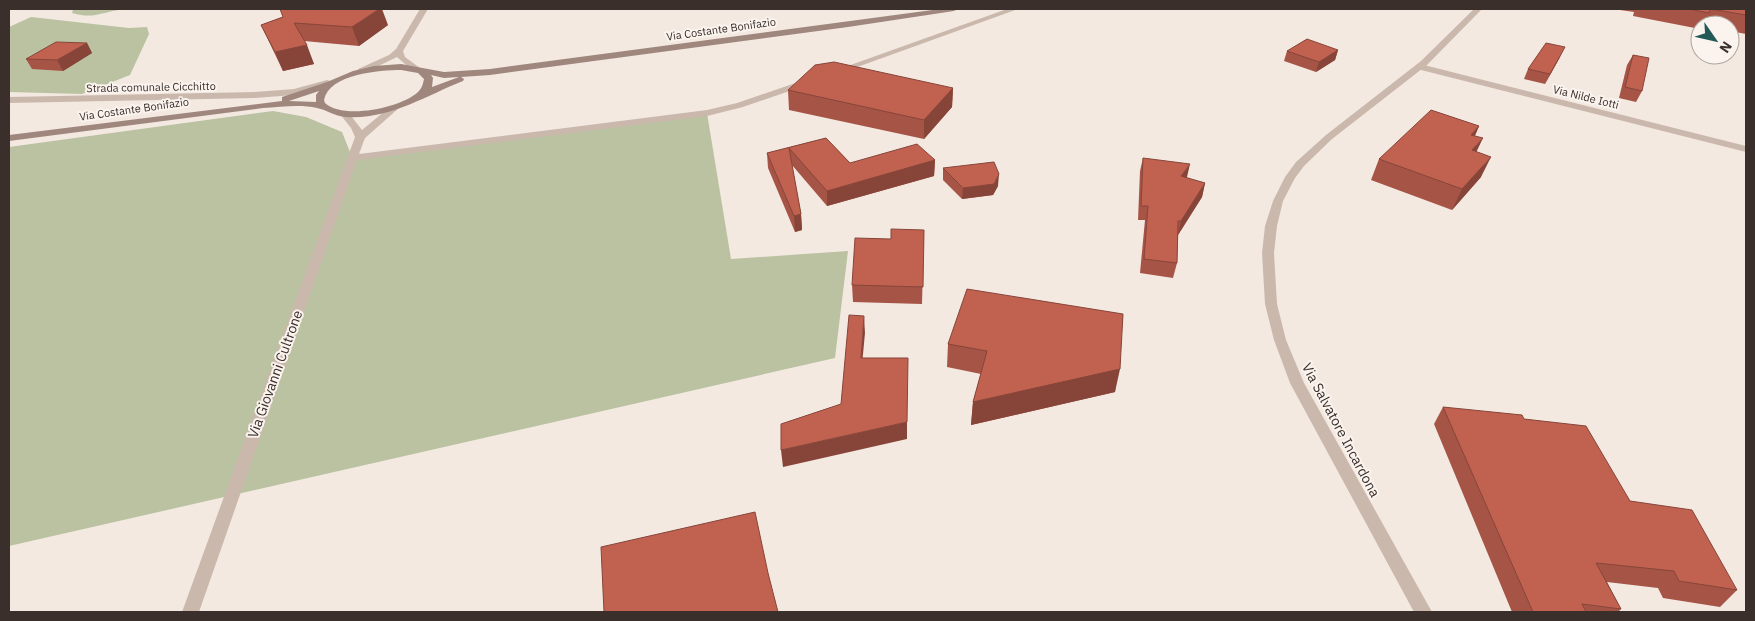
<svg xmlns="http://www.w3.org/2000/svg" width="1755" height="621" font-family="'IBM Plex Sans',sans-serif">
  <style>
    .green { fill: #bac2a1 }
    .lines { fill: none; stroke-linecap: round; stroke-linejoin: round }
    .minor { fill: #cbb8ad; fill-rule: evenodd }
    .tertiary { fill: #cbb8ad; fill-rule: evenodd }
    .secondary { fill: #9f877e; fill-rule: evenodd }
    .wall { fill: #a65446 }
    .shaded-wall { fill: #874539 }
    .building { fill: #c16251; stroke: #874539 }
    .labels { text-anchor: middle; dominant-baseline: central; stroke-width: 4; stroke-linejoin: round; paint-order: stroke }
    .far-street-label { font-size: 11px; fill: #3a2f2b; stroke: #faf3ee }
    .street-label { font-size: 14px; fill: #3a2f2b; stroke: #faf3ee }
  </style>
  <rect width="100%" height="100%" fill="#f3e9e1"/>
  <g class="green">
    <path d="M76 9H139C133 10 126 9 119 10 99 13 94 19 72 13L73 10Z"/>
    <polygon points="31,17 129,28 147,27 149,34 130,75 82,94 9,92 9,27"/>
    <polygon points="273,111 306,117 342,132 352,157 707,113 731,259 848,251 835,358 9,546 9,147"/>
  </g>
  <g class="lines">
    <g class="minor">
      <polygon points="420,9 428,9 403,51 405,57 420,68 420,72 414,72 397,57 364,73 358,73 358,69 389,55 396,49"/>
      <polygon points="1007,9 1018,9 838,74 831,72"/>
      <polygon points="1420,64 1746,146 1746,152 1417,69 1416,67"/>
      <polygon points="807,79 811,82 810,84 743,107 707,116 357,160 199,612 182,612 355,137 351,128 340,114 342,112 348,112 362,130 391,106 397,106 399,108 365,138 359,154 707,110 737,103"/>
      <polygon points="327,80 330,81 330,85 294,95 255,98 9,103 9,97 255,92 294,89"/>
    </g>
    <polygon class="tertiary" points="1474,9 1482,9 1427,65 1332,139 1304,166 1295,178 1283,201 1277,226 1274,253 1277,304 1286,340 1304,383 1432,612 1414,612 1290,383 1274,340 1265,304 1262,253 1265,226 1273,201 1285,177 1296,162 1326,135 1421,61"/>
    <path class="secondary" d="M940 9H958L954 11 848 27 490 75 461 77 464 79 463 81C425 96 389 120 346 117 334 116 327 110 317 108 300 104 281 107 263 108L9 141V135L282 101V97L327 82 353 71 374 66 401 64 444 72 490 69ZM401 70 418 73 424 79C423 84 422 88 418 92 401 108 343 120 325 103L324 100C329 74 380 70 401 70ZM431 75 444 78 459 77 432 87 433 78ZM319 91 316 95V102L289 101Z"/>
  </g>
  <g class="wall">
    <polygon points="1620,9 1746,9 1746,34 1730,31 1730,25 1700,25 1700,29 1633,16 1634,12 1620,10"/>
    <polygon points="283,17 388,25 359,46 304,41 314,64 283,71 261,25"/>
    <polygon points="87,43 92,53 63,71 32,69 26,59"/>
    <polygon points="1338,50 1335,60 1316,72 1284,61 1287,51"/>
    <polygon points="1633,55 1642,91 1636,102 1619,98 1627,65"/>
    <polygon points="1560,57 1545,84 1524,79 1528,69"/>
    <polygon points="953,88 952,107 924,139 789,110 788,90"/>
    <polygon points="1479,126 1475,136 1476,152 1481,177 1452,210 1371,180 1379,159"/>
    <polygon points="826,138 850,163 935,160 934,176 827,206 792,165 801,214 802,230 795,232 768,168 767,153"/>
    <polygon points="1143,158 1187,178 1205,183 1202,197 1178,235 1177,263 1173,278 1140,273 1145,220 1138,220 1140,171"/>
    <polygon points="943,168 998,186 993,195 962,199 943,180"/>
    <polygon points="924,230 922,304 853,302 852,285 891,239"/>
    <polygon points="1123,314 1115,392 971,425 973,402 981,374 947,367 948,344"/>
    <polygon points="1443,407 1524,419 1630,501 1737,590 1720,607 1663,598 1658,588 1607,582 1621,609 1618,612 1512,612 1434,424"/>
  </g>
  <g class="shaded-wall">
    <polygon points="379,9 382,9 388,25 359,46 352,27"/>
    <polygon points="87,43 92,53 63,71 57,60"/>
    <polygon points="307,45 314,64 283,71 275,52"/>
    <polygon points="1565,47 1560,57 1545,84 1550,74"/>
    <polygon points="1338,50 1335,60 1316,72 1319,62"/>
    <polygon points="953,88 952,107 924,139 924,120"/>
    <polygon points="1479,126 1470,146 1471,135"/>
    <polygon points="1483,138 1473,159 1472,150"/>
    <polygon points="1491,157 1481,177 1452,210 1462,189"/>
    <polygon points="935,160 934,176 827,206 827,191"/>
    <polygon points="1190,164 1187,177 1178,190 1181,176"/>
    <polygon points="999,174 998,186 993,195 962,199 963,188"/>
    <polygon points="1205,183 1202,197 1178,235 1181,221"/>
    <polygon points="801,214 802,230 795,232 794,216"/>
    <polygon points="864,316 865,333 861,375 861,358"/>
    <polygon points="1120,369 1115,392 971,425 973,402"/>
    <polygon points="907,422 907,439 783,467 781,450"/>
  </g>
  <g class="building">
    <polygon points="280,9 379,9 352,27 294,23 307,45 275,52 261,25 283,17"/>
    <polygon points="1689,9 1710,9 1709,13"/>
    <polygon points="1711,9 1746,9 1746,15"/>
    <polygon points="1307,39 1338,50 1319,62 1287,51"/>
    <polygon points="56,42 87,43 57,60 26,59"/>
    <polygon points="1546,43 1565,47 1550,74 1528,69"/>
    <polygon points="1633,55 1649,58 1642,91 1625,87"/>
    <polygon points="834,62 953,88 924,120 788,90 815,65"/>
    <polygon points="1431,110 1479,126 1471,135 1483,138 1472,150 1491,157 1462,189 1379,159"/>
    <polygon points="826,138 850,163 917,144 935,160 827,191 789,148 801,214 794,216 767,153"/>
    <polygon points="1143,158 1190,164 1181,176 1205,183 1181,221 1178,221 1177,263 1144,259 1148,206 1141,206"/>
    <polygon points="994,162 999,174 994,184 963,188 943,168"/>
    <polygon points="891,229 924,230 923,287 852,285 855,238 891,239"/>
    <polygon points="967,289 1123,314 1120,369 973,402 987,351 948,344"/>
    <polygon points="849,315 864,316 861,358 908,358 907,422 781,450 781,424 841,404"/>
    <polygon points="1443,407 1522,415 1524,419 1586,426 1630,501 1692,510 1737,590 1679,581 1674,571 1596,563 1621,609 1582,604 1586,612 1533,612"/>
    <polygon points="755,512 768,573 778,612 604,612 601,547"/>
  </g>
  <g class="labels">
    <g class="far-street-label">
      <text transform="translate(721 29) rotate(-8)">Via Costante Bonifazio</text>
      <text transform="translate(151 87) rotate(-1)">Strada comunale Cicchitto</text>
      <text transform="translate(1586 97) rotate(14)">Via Nilde Iotti</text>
      <text transform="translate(134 109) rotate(-8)">Via Costante Bonifazio</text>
    </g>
    <g class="street-label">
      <text transform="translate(275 374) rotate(-70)">Via Giovanni Cultrone</text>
      <text transform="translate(1341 430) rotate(62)">Via Salvatore Incardona</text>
    </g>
  </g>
  <rect width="1755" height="621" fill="none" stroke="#3a2f2b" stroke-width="20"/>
  <g transform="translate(1715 40) rotate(124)"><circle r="24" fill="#faf3ee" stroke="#ada5a0"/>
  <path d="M0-4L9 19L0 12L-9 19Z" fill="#225a58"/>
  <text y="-8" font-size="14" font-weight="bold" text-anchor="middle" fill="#3a2f2b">N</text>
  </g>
</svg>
